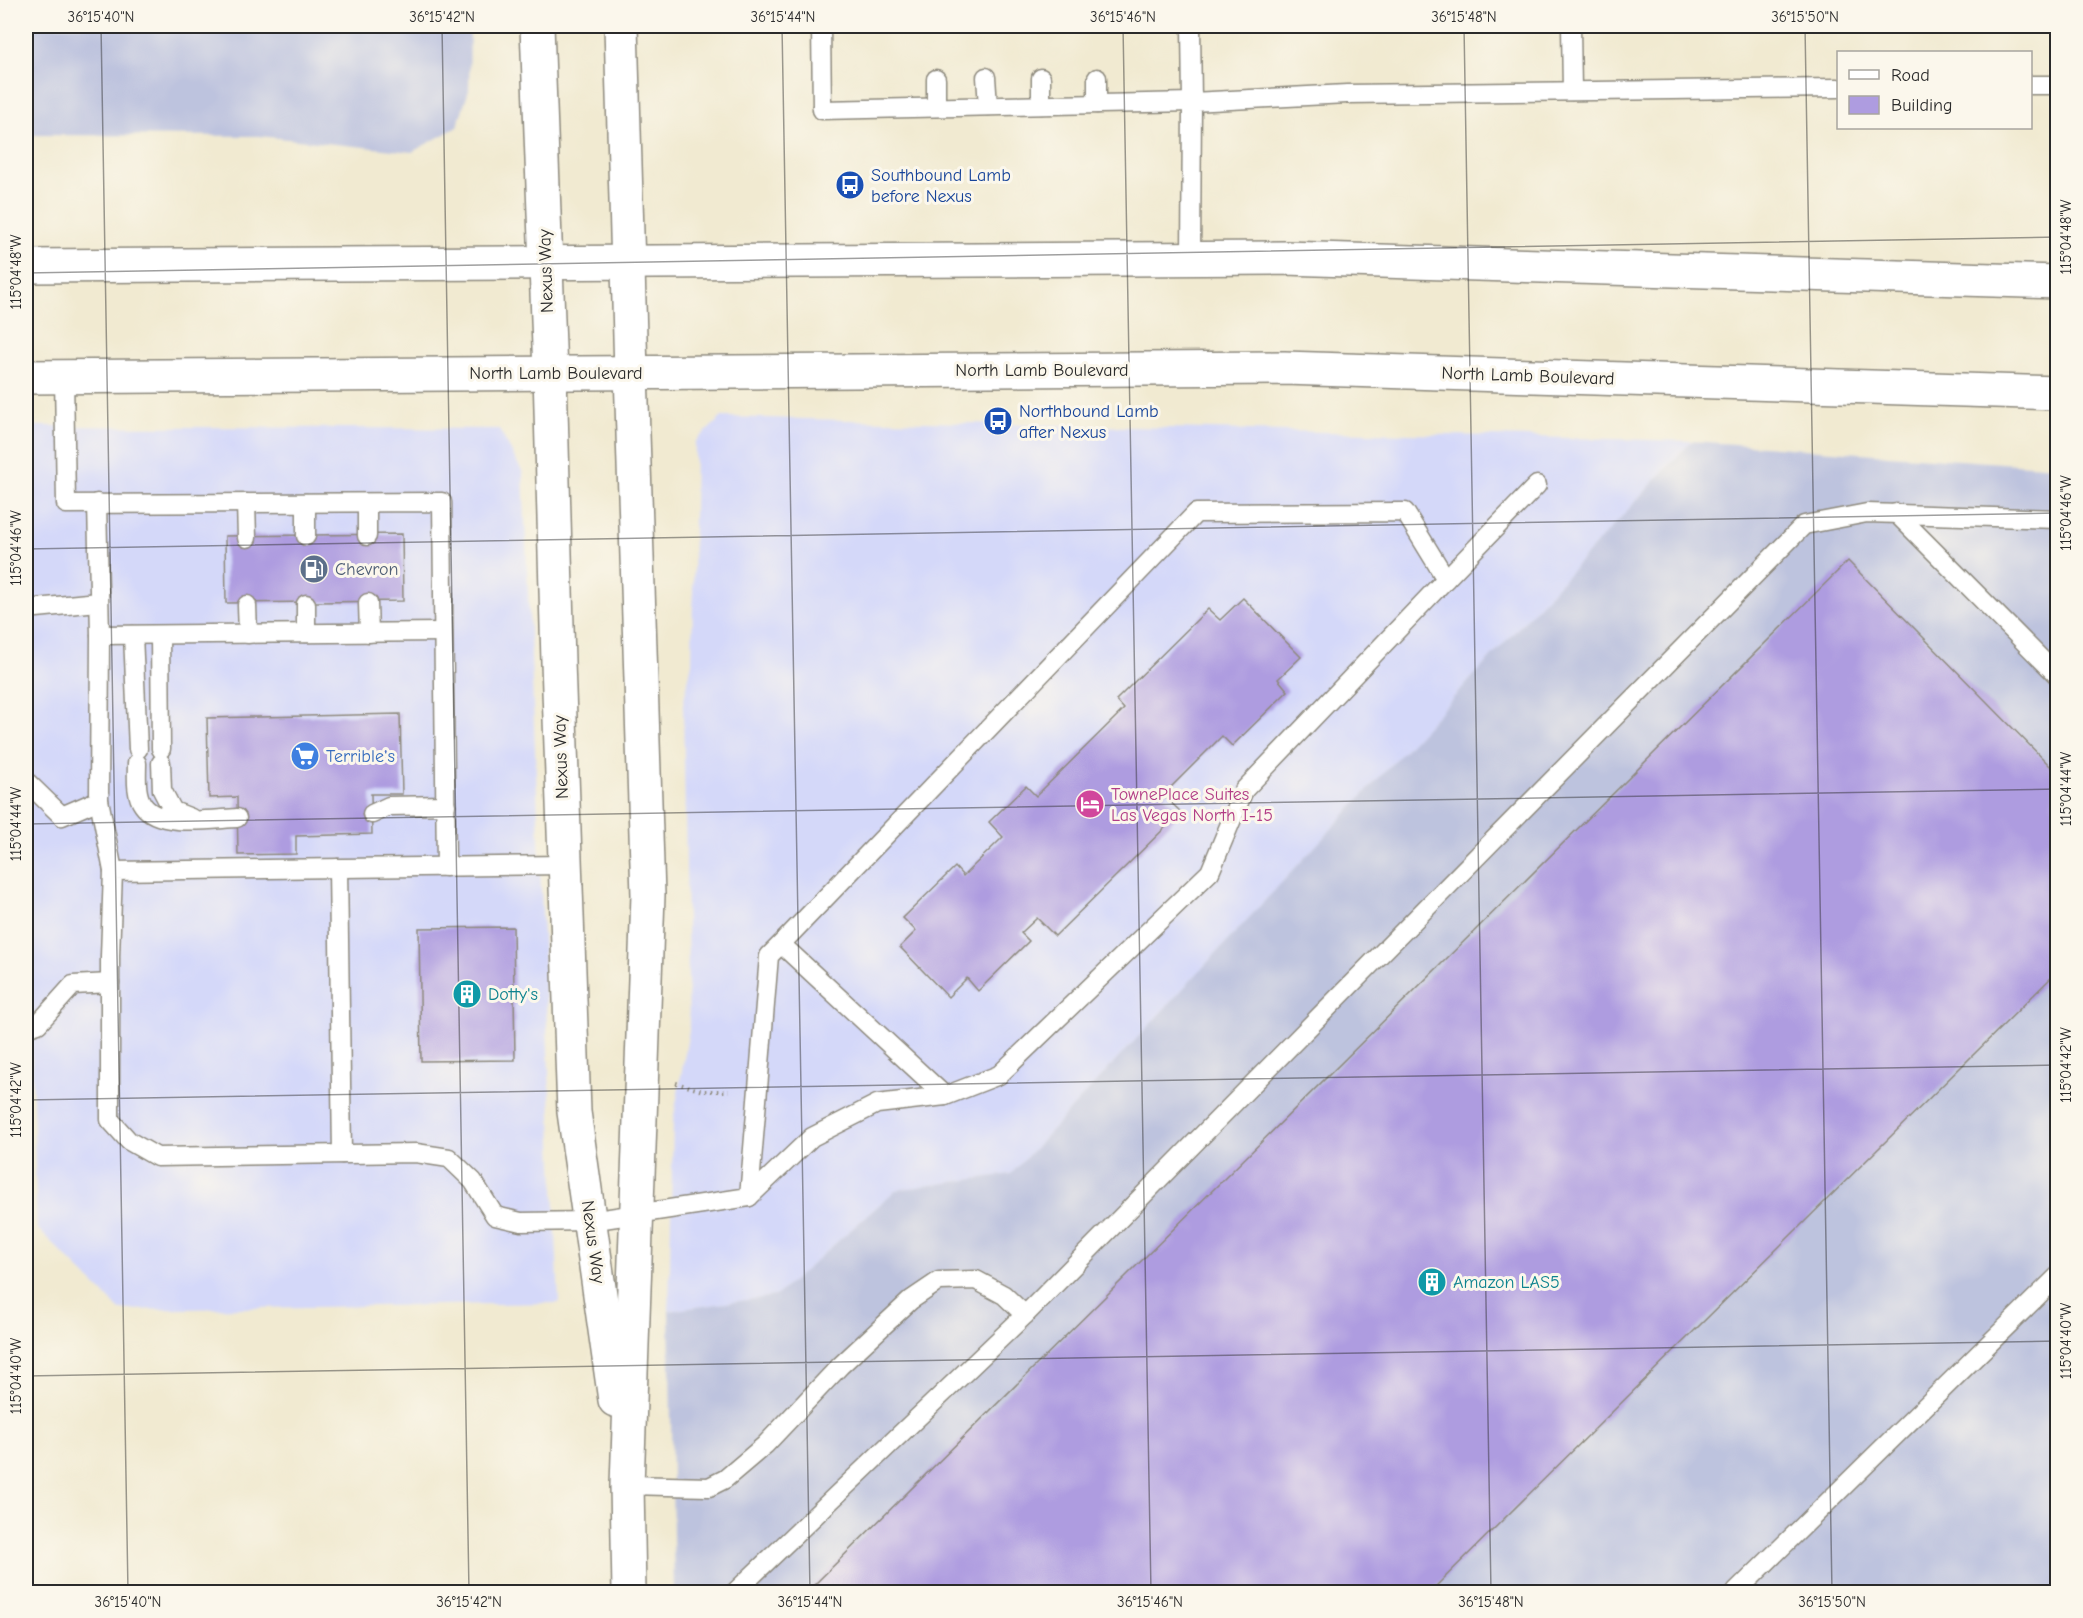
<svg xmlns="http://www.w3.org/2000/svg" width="2083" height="1618" font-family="'Comic Neue',sans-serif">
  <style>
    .built { fill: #d4d8f9 }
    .industrial { fill: #bdc3de }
    .building { fill: #ae9ce0 }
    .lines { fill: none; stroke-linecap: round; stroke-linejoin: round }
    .service-casing { stroke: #8e8a7e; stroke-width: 21 }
    .minor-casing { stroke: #8e8a7e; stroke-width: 36 }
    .tertiary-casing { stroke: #8e8a7e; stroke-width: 36 }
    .secondary-casing { stroke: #8e8a7e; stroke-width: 36 }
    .path { stroke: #8e8a7e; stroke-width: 4; stroke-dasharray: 1.5 4.5; stroke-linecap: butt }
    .service { stroke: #fff; stroke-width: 18 }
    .minor { stroke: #fff; stroke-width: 33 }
    .tertiary { stroke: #fff; stroke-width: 33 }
    .secondary { stroke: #fff; stroke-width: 33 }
    .ticks { fill: none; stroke: #2b2b2b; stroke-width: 1.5; stroke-opacity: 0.45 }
    .labels { text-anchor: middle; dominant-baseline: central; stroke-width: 6; stroke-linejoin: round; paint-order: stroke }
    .transit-label { font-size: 18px; fill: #164399; stroke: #fbf7ec; text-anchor: start }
    .street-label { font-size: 18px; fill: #2b2b2b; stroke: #fbf7ec }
    .service-label { font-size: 18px; fill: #4e5e75; stroke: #fbf7ec; text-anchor: start }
    .shop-label { font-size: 18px; fill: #366cbe; stroke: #fbf7ec; text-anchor: start }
    .hotel-label { font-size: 18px; fill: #b23c85; stroke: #fbf7ec; text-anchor: start }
    .culture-label { font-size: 18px; fill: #0d838f; stroke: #fbf7ec; text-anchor: start }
    .neatline { fill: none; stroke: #2b2b2b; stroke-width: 2 }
    .ticks-label { font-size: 15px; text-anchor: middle; fill: #2b2b2b }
  </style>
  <rect width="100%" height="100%" fill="#fbf7ec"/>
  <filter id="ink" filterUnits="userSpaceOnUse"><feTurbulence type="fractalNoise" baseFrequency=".0167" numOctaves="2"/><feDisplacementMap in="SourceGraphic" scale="12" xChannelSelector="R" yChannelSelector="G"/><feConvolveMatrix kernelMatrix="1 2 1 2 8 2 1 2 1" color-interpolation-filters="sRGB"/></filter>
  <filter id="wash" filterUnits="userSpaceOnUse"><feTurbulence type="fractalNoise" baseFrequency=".008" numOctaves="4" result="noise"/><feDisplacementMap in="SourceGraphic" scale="24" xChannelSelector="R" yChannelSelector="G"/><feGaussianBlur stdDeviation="1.35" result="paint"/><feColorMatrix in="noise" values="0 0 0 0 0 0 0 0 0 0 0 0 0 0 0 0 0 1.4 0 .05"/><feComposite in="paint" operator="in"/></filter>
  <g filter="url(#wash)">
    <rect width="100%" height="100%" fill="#f1ead1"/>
    <g class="built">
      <polygon points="722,417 1692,441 1011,1174 896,1190 776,1296 669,1311 673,1121 689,1030 683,704 692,663 695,442"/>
      <polygon points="26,426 499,429 523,473 559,1303 120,1310 37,1228 26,876"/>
    </g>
    <g class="industrial">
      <polygon points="26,26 470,26 469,90 457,127 412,152 259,136 26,135"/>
      <polygon points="1692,441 2057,467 2057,1592 674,1592 669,1311 776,1296 896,1190 1011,1174"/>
    </g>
    <g id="blocks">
      <g class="building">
        <polygon points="402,534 403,601 226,603 225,536"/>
        <polygon points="1848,561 2058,774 2058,971 1430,1592 807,1592"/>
        <polygon points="1243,598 1301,657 1278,679 1288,691 1232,746 1222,736 1163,795 1181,812 1055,936 1037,918 1021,933 1029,941 978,991 967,978 948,997 900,947 916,931 903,918 955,867 963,876 1003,837 989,822 1026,786 1036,796 1124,709 1116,700 1208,609 1220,620"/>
        <polygon points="400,714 402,794 371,794 372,834 296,836 296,854 238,855 237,797 209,798 207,718"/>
        <polygon points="513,927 515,1060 421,1061 419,928"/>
      </g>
    </g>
  </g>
  <g filter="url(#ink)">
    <use href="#blocks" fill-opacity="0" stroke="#8e8a7e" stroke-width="1.5"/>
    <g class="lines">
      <g class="service-casing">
        <g id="service">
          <polyline points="821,26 822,110 1192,102 1191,26"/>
          <polyline points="1571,26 1572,91"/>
          <polyline points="986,77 988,106"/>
          <polyline points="1097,78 1097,104"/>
          <polyline points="936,79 936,107"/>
          <polyline points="2030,85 2058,85"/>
          <polyline points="1041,105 1041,78"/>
          <polyline points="1191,258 1192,102 1347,94 1838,88"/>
          <polyline points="64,376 66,504 442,502 446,867"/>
          <polyline points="97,503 100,635 99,800 113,871"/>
          <polyline points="246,503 247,538"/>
          <polyline points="367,503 367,536"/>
          <polyline points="1896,513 2058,676"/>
          <polyline points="306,536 306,503"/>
          <polyline points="1446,579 1537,485"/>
          <polyline points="368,603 369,633"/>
          <polyline points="247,605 248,634"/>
          <polyline points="26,609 98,602"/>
          <polyline points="306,633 306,604"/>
          <polyline points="100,635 443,632"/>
          <polyline points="133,635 138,749"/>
          <polyline points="160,635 161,749"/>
          <path d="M137 763C137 776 135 794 143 805 159 828 212 819 237 818"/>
          <polyline points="161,763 162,790 173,811 191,818"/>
          <polyline points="26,781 62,816 99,800"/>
          <polyline points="372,814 389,806 446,805"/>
          <polyline points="565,865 113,871 110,956 110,1120 129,1141 157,1157 416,1153 449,1158 473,1181 495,1216 521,1222 590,1221 749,1197 769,956 781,944 1196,513 1405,512 1446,579 1244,790 1210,872 999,1075 945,1096 781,944"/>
          <polyline points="338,868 342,1154"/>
          <polyline points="26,1028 38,1024 73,985 110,983"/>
          <polyline points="749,1197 812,1137 877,1104 945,1096"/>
          <polyline points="627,1485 709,1487 725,1479 765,1445 840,1366 911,1300 939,1281 976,1280 1004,1295 1025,1315"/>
          <polyline points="735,1592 1025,1315 1804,525 1867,513 2058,519"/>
          <polyline points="1736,1592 2058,1276"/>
        </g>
      </g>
      <g class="minor-casing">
        <g id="minor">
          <polyline points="550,373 558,662 574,1112 615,1400"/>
          <polyline points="629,1592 627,1485 648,895 631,372"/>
        </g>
      </g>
      <g class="tertiary-casing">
        <g id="tertiary">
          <polyline points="537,26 550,373"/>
          <polyline points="621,26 631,372"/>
        </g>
      </g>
      <g class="secondary-casing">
        <g id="secondary">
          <polyline points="26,266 1285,258 2058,282"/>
          <polyline points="26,377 1284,368 2058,393"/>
        </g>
      </g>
      <polyline class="path" points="676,1083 703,1091 729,1091"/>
      <use href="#service" class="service"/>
      <use href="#minor" class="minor"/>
      <use href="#tertiary" class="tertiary"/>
      <use href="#secondary" class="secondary"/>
    </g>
  </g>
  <path class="ticks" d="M101 26 128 1592M442 26 469 1592M782 26 810 1592M1123 26 1151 1592M1464 26 1491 1592M1805 26 1832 1592M26 273 2058 237M26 549 2058 513M26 824 2058 789M26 1100 2058 1065M26 1376 2058 1341"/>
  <defs>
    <g id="bus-disc" transform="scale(1.5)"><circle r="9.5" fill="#1a4fb4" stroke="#fbf7ec"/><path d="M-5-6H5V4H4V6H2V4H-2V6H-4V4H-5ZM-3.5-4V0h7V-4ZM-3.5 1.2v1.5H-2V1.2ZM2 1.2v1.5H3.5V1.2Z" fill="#fff"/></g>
    <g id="fuel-disc" transform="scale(1.5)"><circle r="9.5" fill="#5c6f8a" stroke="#fbf7ec"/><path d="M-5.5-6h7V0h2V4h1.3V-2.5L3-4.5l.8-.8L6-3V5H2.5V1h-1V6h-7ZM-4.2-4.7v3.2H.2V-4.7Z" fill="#fff"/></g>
    <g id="supermarket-disc" transform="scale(1.5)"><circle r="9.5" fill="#3f7fe0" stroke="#fbf7ec"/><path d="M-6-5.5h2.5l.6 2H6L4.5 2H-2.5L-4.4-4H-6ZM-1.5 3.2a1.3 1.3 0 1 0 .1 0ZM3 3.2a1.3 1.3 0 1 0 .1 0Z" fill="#fff"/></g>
    <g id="hotel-disc" transform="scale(1.5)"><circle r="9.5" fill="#d1479c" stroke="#fbf7ec"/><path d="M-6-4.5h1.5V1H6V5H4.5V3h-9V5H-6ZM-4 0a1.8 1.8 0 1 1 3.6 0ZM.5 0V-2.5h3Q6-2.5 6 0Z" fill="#fff"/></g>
    <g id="building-disc" transform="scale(1.5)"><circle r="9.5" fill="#0f9aa8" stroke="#fbf7ec"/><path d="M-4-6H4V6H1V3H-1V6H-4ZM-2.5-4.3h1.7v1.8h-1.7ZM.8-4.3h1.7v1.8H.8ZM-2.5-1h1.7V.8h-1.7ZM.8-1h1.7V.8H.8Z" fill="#fff"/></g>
  </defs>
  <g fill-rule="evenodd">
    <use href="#bus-disc" x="850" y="185"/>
    <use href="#bus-disc" x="998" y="421"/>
    <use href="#fuel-disc" x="314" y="569"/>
    <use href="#supermarket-disc" x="305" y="756"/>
    <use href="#hotel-disc" x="1090" y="804"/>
    <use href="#building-disc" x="467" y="994"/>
    <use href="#building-disc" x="1432" y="1282"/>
  </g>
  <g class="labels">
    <g class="transit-label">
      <text x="871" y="175">Southbound Lamb<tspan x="871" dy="21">before Nexus</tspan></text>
      <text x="1019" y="411">Northbound Lamb<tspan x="1019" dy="21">after Nexus</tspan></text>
    </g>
    <g class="street-label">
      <text transform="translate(546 271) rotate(-92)">Nexus Way</text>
      <text x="1042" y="370">North Lamb Boulevard</text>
      <text x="556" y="373">North Lamb Boulevard</text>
      <text transform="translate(1528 376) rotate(2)">North Lamb Boulevard</text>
      <text transform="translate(561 757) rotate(-92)">Nexus Way</text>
      <text transform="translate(593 1242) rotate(82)">Nexus Way</text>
    </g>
    <g class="service-label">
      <text x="335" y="569">Chevron</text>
    </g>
    <g class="shop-label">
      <text x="326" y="756">Terrible's</text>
    </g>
    <g class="hotel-label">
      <text x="1111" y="794">TownePlace Suites<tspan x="1111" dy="21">Las Vegas North I-15</tspan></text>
    </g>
    <g class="culture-label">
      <text x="488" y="994">Dotty's</text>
      <text x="1453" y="1282">Amazon LAS5</text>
    </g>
  </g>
  <rect width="2083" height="1618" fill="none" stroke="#fbf7ec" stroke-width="66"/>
  <rect x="1837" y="51" width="195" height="78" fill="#fbf7ec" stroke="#a8a59f" stroke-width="1.5"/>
  <rect x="1849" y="70" width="30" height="9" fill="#ffffff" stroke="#a8a59f" stroke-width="1.5"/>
  <text x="1891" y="81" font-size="18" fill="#2b2b2b">Road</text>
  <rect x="1849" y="96" width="30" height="18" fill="#ae9ce0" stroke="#a8a59f" stroke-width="1.5"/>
  <text x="1891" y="111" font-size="18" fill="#2b2b2b">Building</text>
  <rect x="33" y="33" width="2017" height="1552" class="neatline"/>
  <g class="ticks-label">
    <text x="101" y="22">36°15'40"N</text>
    <text x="442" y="22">36°15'42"N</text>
    <text x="783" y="22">36°15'44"N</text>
    <text x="1123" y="22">36°15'46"N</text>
    <text x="1464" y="22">36°15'48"N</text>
    <text x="1805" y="22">36°15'50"N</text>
    <text transform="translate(2066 237) rotate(-90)" y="5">115°04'48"W</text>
    <text transform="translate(16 272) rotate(-90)" y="5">115°04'48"W</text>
    <text transform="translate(2066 513) rotate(-90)" y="5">115°04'46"W</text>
    <text transform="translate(16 548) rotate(-90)" y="5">115°04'46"W</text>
    <text transform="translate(2066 789) rotate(-90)" y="5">115°04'44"W</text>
    <text transform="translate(16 824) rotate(-90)" y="5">115°04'44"W</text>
    <text transform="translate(2066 1065) rotate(-90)" y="5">115°04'42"W</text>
    <text transform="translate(16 1100) rotate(-90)" y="5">115°04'42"W</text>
    <text transform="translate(2066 1341) rotate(-90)" y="5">115°04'40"W</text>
    <text transform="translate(16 1376) rotate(-90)" y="5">115°04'40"W</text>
    <text x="128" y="1607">36°15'40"N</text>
    <text x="469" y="1607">36°15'42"N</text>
    <text x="810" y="1607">36°15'44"N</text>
    <text x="1150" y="1607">36°15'46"N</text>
    <text x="1491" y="1607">36°15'48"N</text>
    <text x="1832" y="1607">36°15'50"N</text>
  </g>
</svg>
